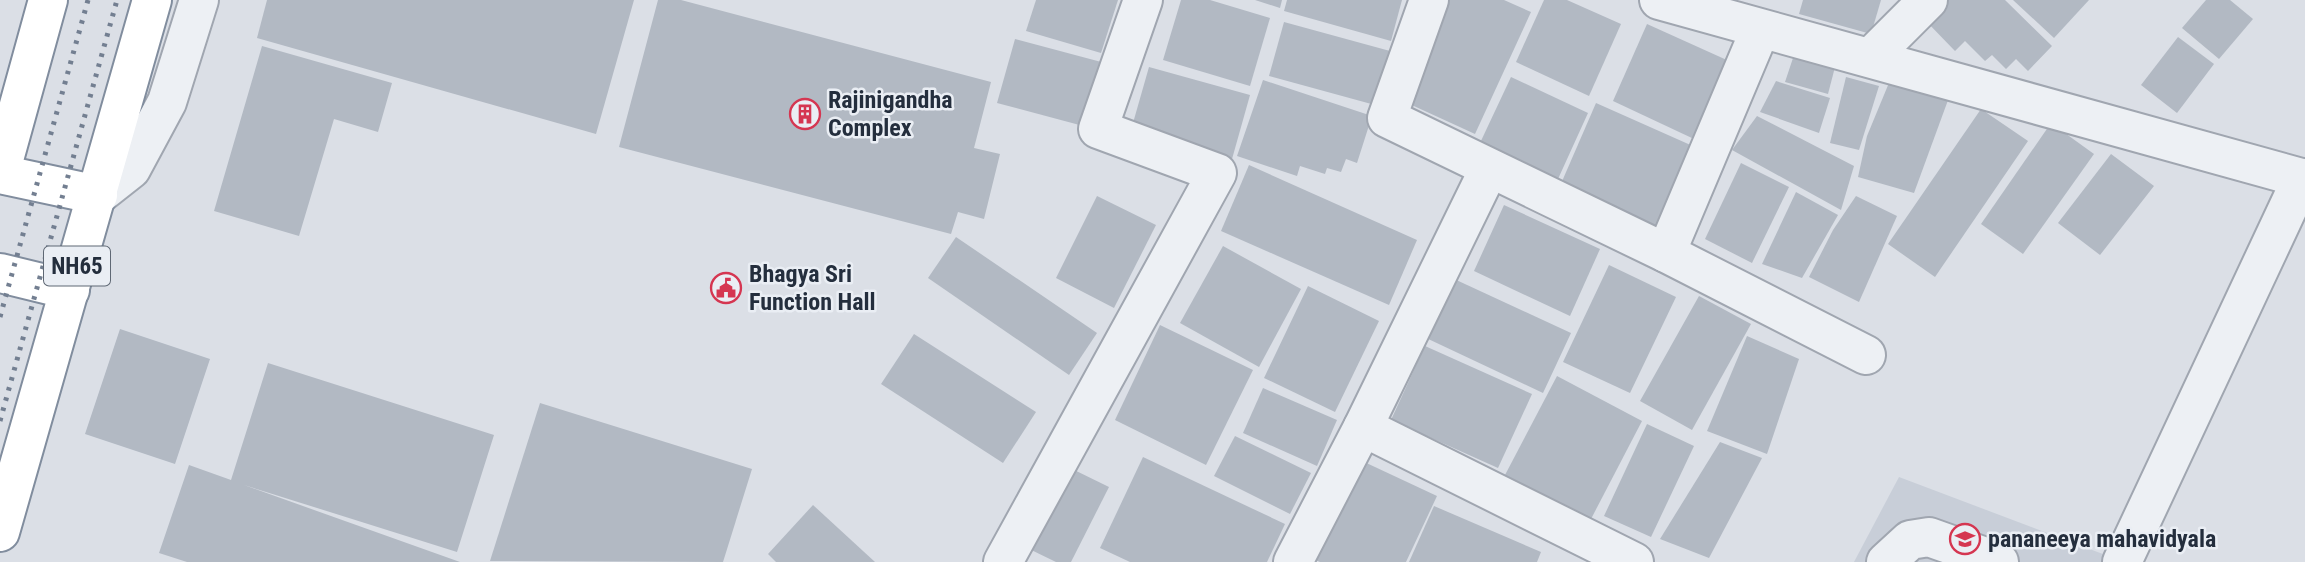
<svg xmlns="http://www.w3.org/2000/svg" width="2305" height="562" font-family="'Roboto Condensed',sans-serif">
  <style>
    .built { fill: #c8ced8 }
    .building { fill: #b2b9c3 }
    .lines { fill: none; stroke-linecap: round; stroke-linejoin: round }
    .minor-casing { stroke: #a0a6b0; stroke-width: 42 }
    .highway-casing { stroke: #818d9e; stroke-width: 42 }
    .minor { stroke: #edf0f4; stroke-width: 38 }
    .highway { stroke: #fff; stroke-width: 38 }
    .rail { stroke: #737f91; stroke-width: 5; stroke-dasharray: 3.5 7; stroke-linecap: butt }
    .labels { text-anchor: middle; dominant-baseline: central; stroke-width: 5; stroke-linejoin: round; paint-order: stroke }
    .shield { fill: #eaeef4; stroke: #5f6874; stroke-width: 2 }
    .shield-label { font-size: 23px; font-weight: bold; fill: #242e3d }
    .poi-label { font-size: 24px; font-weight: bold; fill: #242e3d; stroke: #eaeef4; text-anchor: start }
  </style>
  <rect width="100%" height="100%" fill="#dbdfe6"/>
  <polygon class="built" points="1899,477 2124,562 1854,562"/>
  <g class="building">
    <polygon points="267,0 634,0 596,134 257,38"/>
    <polygon points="658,0 681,0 991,82 974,148 1000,154 984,219 958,212 951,234 619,147"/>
    <polygon points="1036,0 1118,0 1101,53 1026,31"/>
    <polygon points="1181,0 1210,0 1270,18 1250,86 1163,60"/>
    <polygon points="1255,0 1282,0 1280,8"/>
    <polygon points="1287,0 1402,0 1391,41 1284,11"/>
    <polygon points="1449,0 1504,0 1531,12 1475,134 1403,101"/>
    <polygon points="1544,0 1567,0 1621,24 1589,96 1516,62"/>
    <polygon points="1803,0 1881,0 1871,34 1799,14"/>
    <polygon points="1943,0 2005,0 2052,46 2028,71 2016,59 2006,69 1992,55 1985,61 1965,41 1955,51 1924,19"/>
    <polygon points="2013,0 2089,0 2054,38"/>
    <polygon points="2206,0 2230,0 2253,19 2219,59 2182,28"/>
    <polygon points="1284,22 1390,51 1375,105 1269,76"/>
    <polygon points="1647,24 1729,61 1694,139 1613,101"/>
    <polygon points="2178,37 2214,64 2177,113 2141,85"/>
    <polygon points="1015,39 1105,63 1087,127 997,103"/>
    <polygon points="262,46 392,83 378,132 334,119 299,236 214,211"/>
    <polygon points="1794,55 1835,67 1828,94 1785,82"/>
    <polygon points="1149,67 1250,95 1232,159 1131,130"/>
    <polygon points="1511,77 1588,113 1558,179 1480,143"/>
    <polygon points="1846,77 1879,86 1859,150 1830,143"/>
    <polygon points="1891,78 1951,92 1914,193 1858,177 1867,136"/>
    <polygon points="1263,80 1372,116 1357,163 1346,159 1341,172 1327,168 1325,174 1300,166 1297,176 1237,156"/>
    <polygon points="1776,81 1830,98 1819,133 1760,112"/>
    <polygon points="1596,103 1695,147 1659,230 1560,186"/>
    <polygon points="1981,109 2028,141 1935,277 1888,244"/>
    <polygon points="1757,116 1854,166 1841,210 1732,150"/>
    <polygon points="2051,123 2094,154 2023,254 1981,224"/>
    <polygon points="2111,154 2154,186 2100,255 2058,223"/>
    <polygon points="1741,163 1789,187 1752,263 1705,239"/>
    <polygon points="1249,165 1417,240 1389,305 1221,231"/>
    <polygon points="1796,192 1838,215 1802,278 1762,264"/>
    <polygon points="1097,196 1156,225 1114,308 1056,278"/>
    <polygon points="1856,196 1897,216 1859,302 1809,277 1833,230"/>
    <polygon points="1504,205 1600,249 1570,316 1474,271"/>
    <polygon points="956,237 1097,333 1069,375 928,278"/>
    <polygon points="1223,246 1301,289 1259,367 1180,323"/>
    <polygon points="1609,265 1676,297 1630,393 1563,362"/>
    <polygon points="1452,278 1571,333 1543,393 1424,337"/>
    <polygon points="1308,286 1379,321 1335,412 1264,378"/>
    <polygon points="1699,296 1751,324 1692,430 1640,401"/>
    <polygon points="1160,325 1253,370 1206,465 1115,420"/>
    <polygon points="120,329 210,359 175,464 85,434"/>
    <polygon points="914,334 1036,412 1003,463 881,384"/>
    <polygon points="1747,336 1799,359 1767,454 1707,431"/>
    <polygon points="1425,346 1532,394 1498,468 1391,420"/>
    <polygon points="268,363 494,435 457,552 244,485 460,562 187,562 159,553 189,465 231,480"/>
    <polygon points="1557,376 1642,421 1591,519 1505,475"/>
    <polygon points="1263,388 1337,420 1317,466 1243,433"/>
    <polygon points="540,403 752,469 723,562 490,561"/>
    <polygon points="1647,424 1694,446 1651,537 1604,516"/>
    <polygon points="1235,436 1311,473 1290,514 1214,476"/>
    <polygon points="1720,442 1762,458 1709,558 1660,539"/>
    <polygon points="1143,457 1285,524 1267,562 1130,562 1100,548"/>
    <polygon points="1360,460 1437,496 1406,562 1320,562 1313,559"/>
    <polygon points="1062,464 1109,487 1071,562 1056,562 1021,545"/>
    <polygon points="813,505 875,562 776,562 768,554"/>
    <polygon points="1434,506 1541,552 1537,562 1409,562"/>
  </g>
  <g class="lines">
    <g class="minor-casing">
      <g id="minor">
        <polyline points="1429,0 1387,118 1666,253 1866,355"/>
        <polyline points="1659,0 2305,179"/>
        <polyline points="1871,57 1928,0"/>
        <polyline points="98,195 131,169 167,102 199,0"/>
        <polyline points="1666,253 1760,30"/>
        <polyline points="1363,427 1634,562"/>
        <polyline points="1003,562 1217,173 1098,129 1143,0"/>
        <polyline points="1293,562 1363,427 1489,169"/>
        <polyline points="1886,562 1910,540 1929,537 1999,562"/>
        <polyline points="2122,562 2302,178"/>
      </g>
    </g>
    <g class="highway-casing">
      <g id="highway">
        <polyline points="0,174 48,0"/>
        <polyline points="0,174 98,195"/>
        <polyline points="0,273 70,290"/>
        <polyline points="0,532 152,0"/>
      </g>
    </g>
    <use href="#minor" class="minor"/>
    <use href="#highway" class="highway"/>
    <g class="rail">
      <polyline points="0,317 88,0"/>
      <polyline points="0,421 117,0"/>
    </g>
  </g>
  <defs>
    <g id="building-ring" transform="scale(1.575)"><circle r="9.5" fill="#eaeef4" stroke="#d53651" stroke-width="1.5"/><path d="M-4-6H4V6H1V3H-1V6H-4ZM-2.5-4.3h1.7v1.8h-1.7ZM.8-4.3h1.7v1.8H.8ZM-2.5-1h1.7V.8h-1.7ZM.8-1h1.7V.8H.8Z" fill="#d53651"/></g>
    <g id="civic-ring" transform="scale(1.575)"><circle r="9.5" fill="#eaeef4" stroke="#d53651" stroke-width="1.5"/><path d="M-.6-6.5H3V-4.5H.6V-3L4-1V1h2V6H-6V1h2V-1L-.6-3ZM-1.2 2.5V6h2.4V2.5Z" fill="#d53651"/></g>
    <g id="university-ring" transform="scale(1.575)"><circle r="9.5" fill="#eaeef4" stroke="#d53651" stroke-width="1.5"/><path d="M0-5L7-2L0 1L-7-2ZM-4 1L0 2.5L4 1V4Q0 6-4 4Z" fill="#d53651"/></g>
  </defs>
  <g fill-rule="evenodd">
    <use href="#building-ring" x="805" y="114"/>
    <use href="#civic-ring" x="726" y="288"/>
    <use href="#university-ring" x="1965" y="539"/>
  </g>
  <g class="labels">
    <rect class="shield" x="44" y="246.5" width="66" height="39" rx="5"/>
    <g class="shield-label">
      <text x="77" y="266">NH65</text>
    </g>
    <g class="poi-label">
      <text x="828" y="100">Rajinigandha<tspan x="828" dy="28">Complex</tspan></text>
      <text x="749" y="274">Bhagya Sri<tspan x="749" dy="28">Function Hall</tspan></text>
      <text x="1988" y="539">pananeeya mahavidyala</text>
    </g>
  </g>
</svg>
